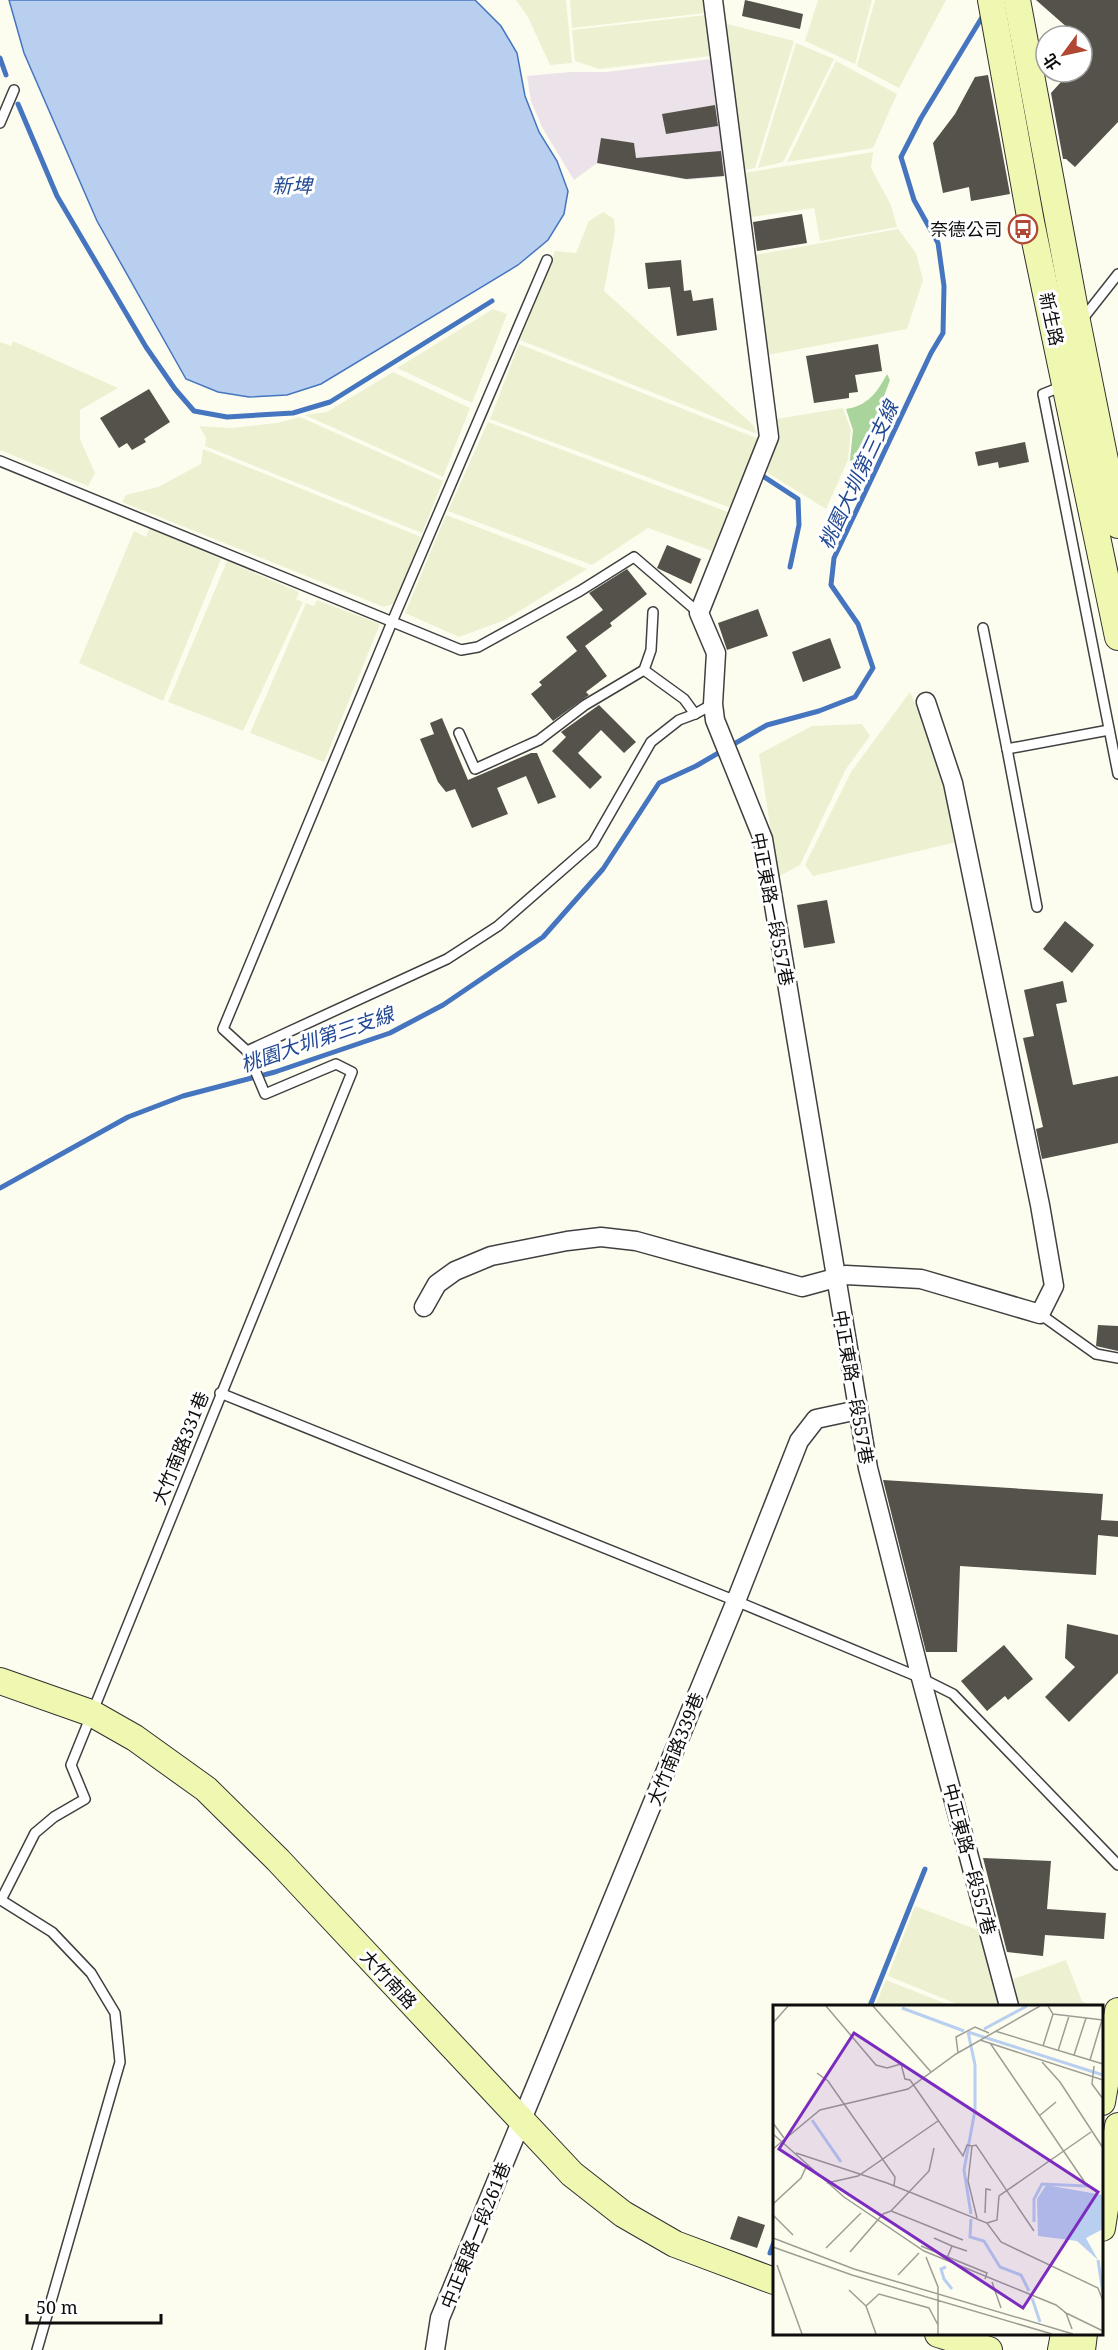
<svg xmlns="http://www.w3.org/2000/svg" width="1118" height="2350" font-family="'Noto Serif','Noto Sans TC',serif">
  <style>
    .industrial { fill: #ebe2ea }
    .farmland { fill: #edf1d1 }
    .forest { fill: #a9d49c }
    .water { fill: #b8cff0; stroke: #4675c0; stroke-width: 1.5 }
    .lines { fill: none; stroke-linecap: round; stroke-linejoin: round }
    .stream { stroke: #4675c0; stroke-width: 5 }
    .building { fill: #55514b }
    .lane-casing { stroke: #404040; stroke-width: 12 }
    .street-casing { stroke: #404040; stroke-width: 21 }
    .secondary-casing { stroke: #2f2f2f; stroke-width: 28 }
    .lane { stroke: #fff; stroke-width: 9 }
    .street { stroke: #fff; stroke-width: 18 }
    .secondary { stroke: #f0f7b0; stroke-width: 26 }
    .labels { text-anchor: middle; dominant-baseline: central; stroke-width: 6; stroke-linejoin: round; paint-order: stroke }
    .poi-label { font-size: 18px; fill: #0d0d0d; stroke: #fff; text-anchor: end }
    .street-label { font-size: 18px; fill: #0d0d0d; stroke: #fff }
    .water-label { font-size: 20px; font-style: italic; fill: #224993; stroke: #fff }
    .inset-river { fill: none; stroke: #b8cff0; stroke-width: 3 }
    .inset-road { fill: none; stroke: #9d9d95; stroke-width: 1.5 }
    .view { fill: #7b2cbf; fill-opacity: 0.15; stroke: #7b2cbf; stroke-width: 3 }
    .inset-edge { fill: none; stroke: #0d0d0d; stroke-width: 3 }
  </style>
  <rect width="100%" height="100%" fill="#fdfdef"/>
  <polygon class="industrial" points="711,59 727,176 688,180 597,163 574,180 543,129 531,101 527,76 571,72 606,72"/>
  <g class="farmland">
    <polygon points="516,0 566,0 572,63 550,65 528,17"/>
    <polygon points="570,0 705,0 706,13 572,28"/>
    <polygon points="818,0 872,0 855,64 805,41"/>
    <polygon points="875,0 946,0 899,88 857,66"/>
    <polygon points="706,15 711,56 599,69 575,61 572,30"/>
    <polygon points="723,23 794,41 755,168 744,170"/>
    <polygon points="796,43 834,59 783,162 758,168"/>
    <polygon points="836,61 897,94 873,148 787,162"/>
    <polygon points="873,152 871,168 891,205 897,227 820,241 814,208 751,217 744,173"/>
    <polygon points="603,212 614,219 615,232 604,291 753,425 757,434 520,340 555,251 576,253 589,221"/>
    <polygon points="898,229 916,253 923,280 907,329 767,355 755,255"/>
    <polygon points="493,309 507,314 472,403 397,368"/>
    <polygon points="13,341 118,388 80,410 80,439 95,473 88,486 0,450 0,342 11,346"/>
    <polygon points="519,344 759,439 731,508 490,419"/>
    <polygon points="393,372 470,408 443,477 305,415 327,412"/>
    <polygon points="843,408 851,430 848,460 826,509 768,473 763,466 778,426 776,419"/>
    <polygon points="300,417 443,481 422,533 205,446 206,438 199,426 231,428 277,423"/>
    <polygon points="488,422 728,512 712,551 648,528 592,565 448,511"/>
    <polygon points="203,449 421,537 395,603 384,607 122,502 126,495 158,487 201,464"/>
    <polygon points="446,515 587,569 505,620 459,637 405,613"/>
    <polygon points="149,528 221,559 163,701 79,663 134,531 146,537"/>
    <polygon points="227,561 299,592 296,599 303,602 243,731 168,702"/>
    <polygon points="317,600 380,624 324,762 250,733 306,603 314,606"/>
    <polygon points="910,692 942,766 961,841 813,876 805,865 851,772"/>
    <polygon points="862,724 870,736 846,769 800,865 778,877 759,754 812,726"/>
    <polygon points="915,1906 978,1930 1000,2006 962,2006 888,1976"/>
    <polygon points="1066,1960 1082,2001 1091,2006 1020,2006 1013,1979"/>
    <polygon points="886,1980 952,2006 875,2006"/>
  </g>
  <path class="forest" d="M887 374 890 380 861 458 853 466 850 460 853 430 846 409C867 406 877 393 887 374Z"/>
  <polygon class="water" points="9,0 475,0 501,26 517,53 525,96 539,132 557,161 568,191 564,214 548,240 518,265 321,384 287,395 249,397 218,392 186,379 97,221 24,53"/>
  <g class="lines">
    <g class="stream">
      <polyline points="0,58 6,75"/>
      <polyline points="18,104 57,196 146,347 175,389 194,411 227,417 293,413 330,402 492,301"/>
      <polyline points="758,473 798,499 799,525 790,567"/>
      <polyline points="0,1188 128,1117 183,1096 275,1072 390,1033 443,1005 543,937 603,869 659,783 696,766 767,725 819,711 855,697 873,668 858,624 831,585 834,558 931,353 943,333 944,286 938,243 914,200 901,157 921,118 984,14"/>
      <polyline points="870,2006 925,1869"/>
      <polyline points="770,2253 774,2242"/>
    </g>
  </g>
  <g class="building">
    <polygon points="745,0 803,14 800,29 742,16"/>
    <polygon points="1036,0 1118,0 1118,122 1075,167 1066,159 1063,159 1051,93 1070,72 1082,72 1082,58 1091,49 1082,41 1082,36 1077,36"/>
    <polygon points="988,75 1010,194 971,201 969,187 943,193 933,143 955,114 975,77"/>
    <polygon points="715,105 718,126 666,134 662,114"/>
    <polygon points="601,138 634,143 636,158 721,151 724,176 686,179 597,163"/>
    <polygon points="802,214 807,243 757,251 753,222"/>
    <polygon points="681,260 684,291 691,290 693,301 713,298 717,330 677,336 670,287 648,289 645,263"/>
    <polygon points="878,344 882,371 855,375 858,392 849,393 849,398 814,403 806,356"/>
    <polygon points="149,389 170,422 144,439 146,442 132,450 127,443 119,448 100,418"/>
    <polygon points="1025,442 1029,462 999,468 998,462 978,466 975,452"/>
    <polygon points="667,545 701,559 691,584 657,568"/>
    <polygon points="627,569 647,594 610,623 612,626 585,646 607,676 586,692 589,695 553,721 531,694 542,685 539,682 577,651 566,637 603,610 589,593"/>
    <polygon points="758,609 768,636 727,650 718,623"/>
    <polygon points="830,638 841,668 803,682 792,652"/>
    <polygon points="599,705 636,742 624,753 601,730 578,753 602,777 590,789 552,751 566,737 561,732"/>
    <polygon points="442,718 468,780 531,753 537,753 556,797 538,804 526,776 497,788 508,814 472,828 455,789 446,792 438,782 420,739 434,734 430,723"/>
    <polygon points="827,900 835,943 804,948 797,905"/>
    <polygon points="1065,921 1094,945 1072,973 1043,949"/>
    <polygon points="1063,981 1067,1002 1056,1004 1073,1085 1118,1076 1118,1143 1042,1159 1036,1129 1043,1127 1023,1038 1034,1036 1024,990"/>
    <polygon points="1098,1325 1118,1326 1118,1351 1096,1346"/>
    <polygon points="883,1480 1103,1494 1101,1520 1118,1521 1118,1537 1098,1535 1096,1575 960,1566 957,1652 926,1652"/>
    <polygon points="1067,1624 1118,1635 1118,1673 1069,1722 1045,1697 1075,1667 1065,1658"/>
    <polygon points="1004,1645 1033,1679 1008,1700 1005,1696 987,1711 961,1681"/>
    <polygon points="983,1858 1051,1861 1047,1909 1106,1913 1104,1939 1045,1935 1043,1956 1007,1952"/>
    <polygon points="738,2216 765,2225 757,2248 730,2239"/>
  </g>
  <g class="lines">
    <g class="lane-casing">
      <g id="lane">
        <polyline points="0,123 14,90"/>
        <polyline points="547,260 392,622 223,1029 247,1051 447,959 498,926 593,843 651,742 679,720 695,714 713,704"/>
        <polyline points="1081,321 1118,274"/>
        <polyline points="1063,386 1043,394 1118,774"/>
        <polyline points="0,461 461,650 478,647 580,591 634,557 699,613"/>
        <polyline points="653,612 651,650 644,670 684,699 695,714"/>
        <polyline points="983,628 1007,749 1109,730"/>
        <polyline points="459,733 475,769 539,740 585,705 644,670"/>
        <polyline points="1007,749 1037,907"/>
        <polyline points="1040,1314 1096,1354 1118,1358"/>
        <polyline points="220,1393 736,1601 921,1678 953,1694 1118,1865"/>
        <polyline points="37,2350 120,2062 115,2013 91,1973 52,1932 1,1900 35,1833 54,1817 85,1799 71,1765 352,1072 336,1064 265,1094 247,1051"/>
      </g>
    </g>
    <g class="street-casing">
      <g id="street">
        <polyline points="713,0 769,437 699,613 716,653 713,704 715,720 763,839 868,1468 921,1678 1009,2006"/>
        <polyline points="424,1307 437,1284 455,1271 491,1256 567,1241 601,1237 636,1241 802,1287 846,1275 921,1279 1040,1314 1054,1286 1040,1205 953,783 926,702"/>
        <polyline points="435,2350 440,2318 736,1601 799,1441 816,1419 858,1410"/>
      </g>
    </g>
    <g class="secondary-casing">
      <g id="secondary">
        <polyline points="991,0 1031,222 1118,637"/>
        <polyline points="1017,0 1078,326 1118,525"/>
        <polyline points="0,1681 91,1713 135,1738 206,1789 278,1860 572,2174 623,2214 675,2244 774,2281"/>
        <polyline points="1102,2102 1118,2011"/>
        <polyline points="1102,2228 1118,2126"/>
        <polyline points="938,2334 989,2350"/>
        <polyline points="1061,2350 1064,2334"/>
        <polyline points="1082,2350 1084,2334"/>
      </g>
    </g>
    <use href="#lane" class="lane"/>
    <use href="#street" class="street"/>
    <use href="#secondary" class="secondary"/>
  </g>
  <defs>
    <g id="bus-ring" transform="scale(1.5)"><circle r="9.5" fill="#fff" stroke="#b04833" stroke-width="1.5"/><path d="M-5-6H5V4H4V6H2V4H-2V6H-4V4H-5ZM-3.5-4V0h7V-4ZM-3.5 1.2v1.5H-2V1.2ZM2 1.2v1.5H3.5V1.2Z" fill="#b04833"/></g>
  </defs>
  <g fill-rule="evenodd">
    <use href="#bus-ring" x="1023" y="229"/>
  </g>
  <g class="labels">
    <g class="poi-label">
      <text x="1002" y="229">奈德公司</text>
    </g>
    <g class="street-label">
      <text transform="translate(1052 319) rotate(78)">新生路</text>
      <text transform="translate(773 909) rotate(79)">中正東路一段557巷</text>
      <text transform="translate(854 1387) rotate(80)">中正東路一段557巷</text>
      <text transform="translate(180 1448) rotate(-68)">大竹南路331巷</text>
      <text transform="translate(675 1749) rotate(-68)">大竹南路339巷</text>
      <text transform="translate(970 1859) rotate(75)">中正東路一段557巷</text>
      <text transform="translate(389 1979) rotate(47)">大竹南路</text>
      <text transform="translate(475 2235) rotate(-68)">中正東路一段261巷</text>
    </g>
    <g class="water-label">
      <text x="292" y="185">新埤</text>
      <text transform="translate(858 475) rotate(-65)">桃園大圳第三支線</text>
      <text transform="translate(317 1039) rotate(-19)">桃園大圳第三支線</text>
    </g>
  </g>
  <g transform="translate(773 2005)">
    <rect width="330" height="330" fill="#fdfdef"/>
    <path d="M273 180 330 190V224L313 233 325 255 304 236 265 231 264 194Z" fill="#b8cff0"/>
    <path class="inset-river" d="M129 3 191 26M211 24 254 1M195 27 202 60V105L191 165 198 209M195 27 330 70M39 115 68 157M198 214 197 232 211 236 227 262 248 270 256 286M261 217V194L269 179 313 181M325 255 330 288M173 262 168 264 171 274 179 284M259 293 267 317"/>
    <path class="inset-road" d="M53 1 103 60 114 63 128 59 132 74 137 75 190 151 194 140 199 141M100 1 158 67M280 9 330 15M0 18 15 1M222 26 330 59M207 35 330 75M217 38 315 182M270 41 280 9 275 1M285 46 296 11M185 48 183 32 202 22 216 28M301 50 313 13M317 55 329 15M269 57 287 77 330 143M321 61 319 79 330 94M44 68 55 76 122 172 121 181M266 111 283 97M0 118 11 133M0 129 71 192 151 246 283 300 293 308 299 324M161 143 156 166 118 206 190 235M0 144 47 105 135 84 183 49 267 1M23 148 114 178 214 218 228 237 325 283 330 296M54 178 85 171 165 116M0 199 28 173 34 160M212 208 213 184 218 185M0 210 20 230M204 213 195 176 199 141 203 140 261 226M214 218 224 215 226 191 318 127M0 233 81 264 300 329M161 233 179 241M148 241 214 268 212 274M0 242 79 270 279 329M53 243 88 208M77 247 110 209 118 206M153 252 165 282V329M174 253 179 241 194 246M4 260 29 329M125 270 146 248M219 277 228 303M76 285 93 301M291 307 330 326M103 329 93 301 106 289 156 303 165 320"/>
    <path class="view" d="M81 28 325 187 250 303 6 144Z"/>
    <rect width="330" height="330" class="inset-edge"/>
  </g>
  <g transform="translate(1064 54) rotate(237)"><circle r="28" fill="#ffffff" stroke="#9e9e9e" stroke-width="1.5"/>
  <path d="M0-4.5L10 22L0 15L-10 22Z" fill="#b04833"/>
  <text y="-9" font-size="16" font-weight="bold" text-anchor="middle" fill="#0d0d0d">北</text>
  </g>
  <path d="M27 2314v9h134v-9" fill="none" stroke="#0d0d0d" stroke-width="3"/>
  <text x="36" y="2314" font-size="18" fill="#0d0d0d" stroke="#ffffff" stroke-width="4.5" paint-order="stroke">50 m</text>
</svg>
